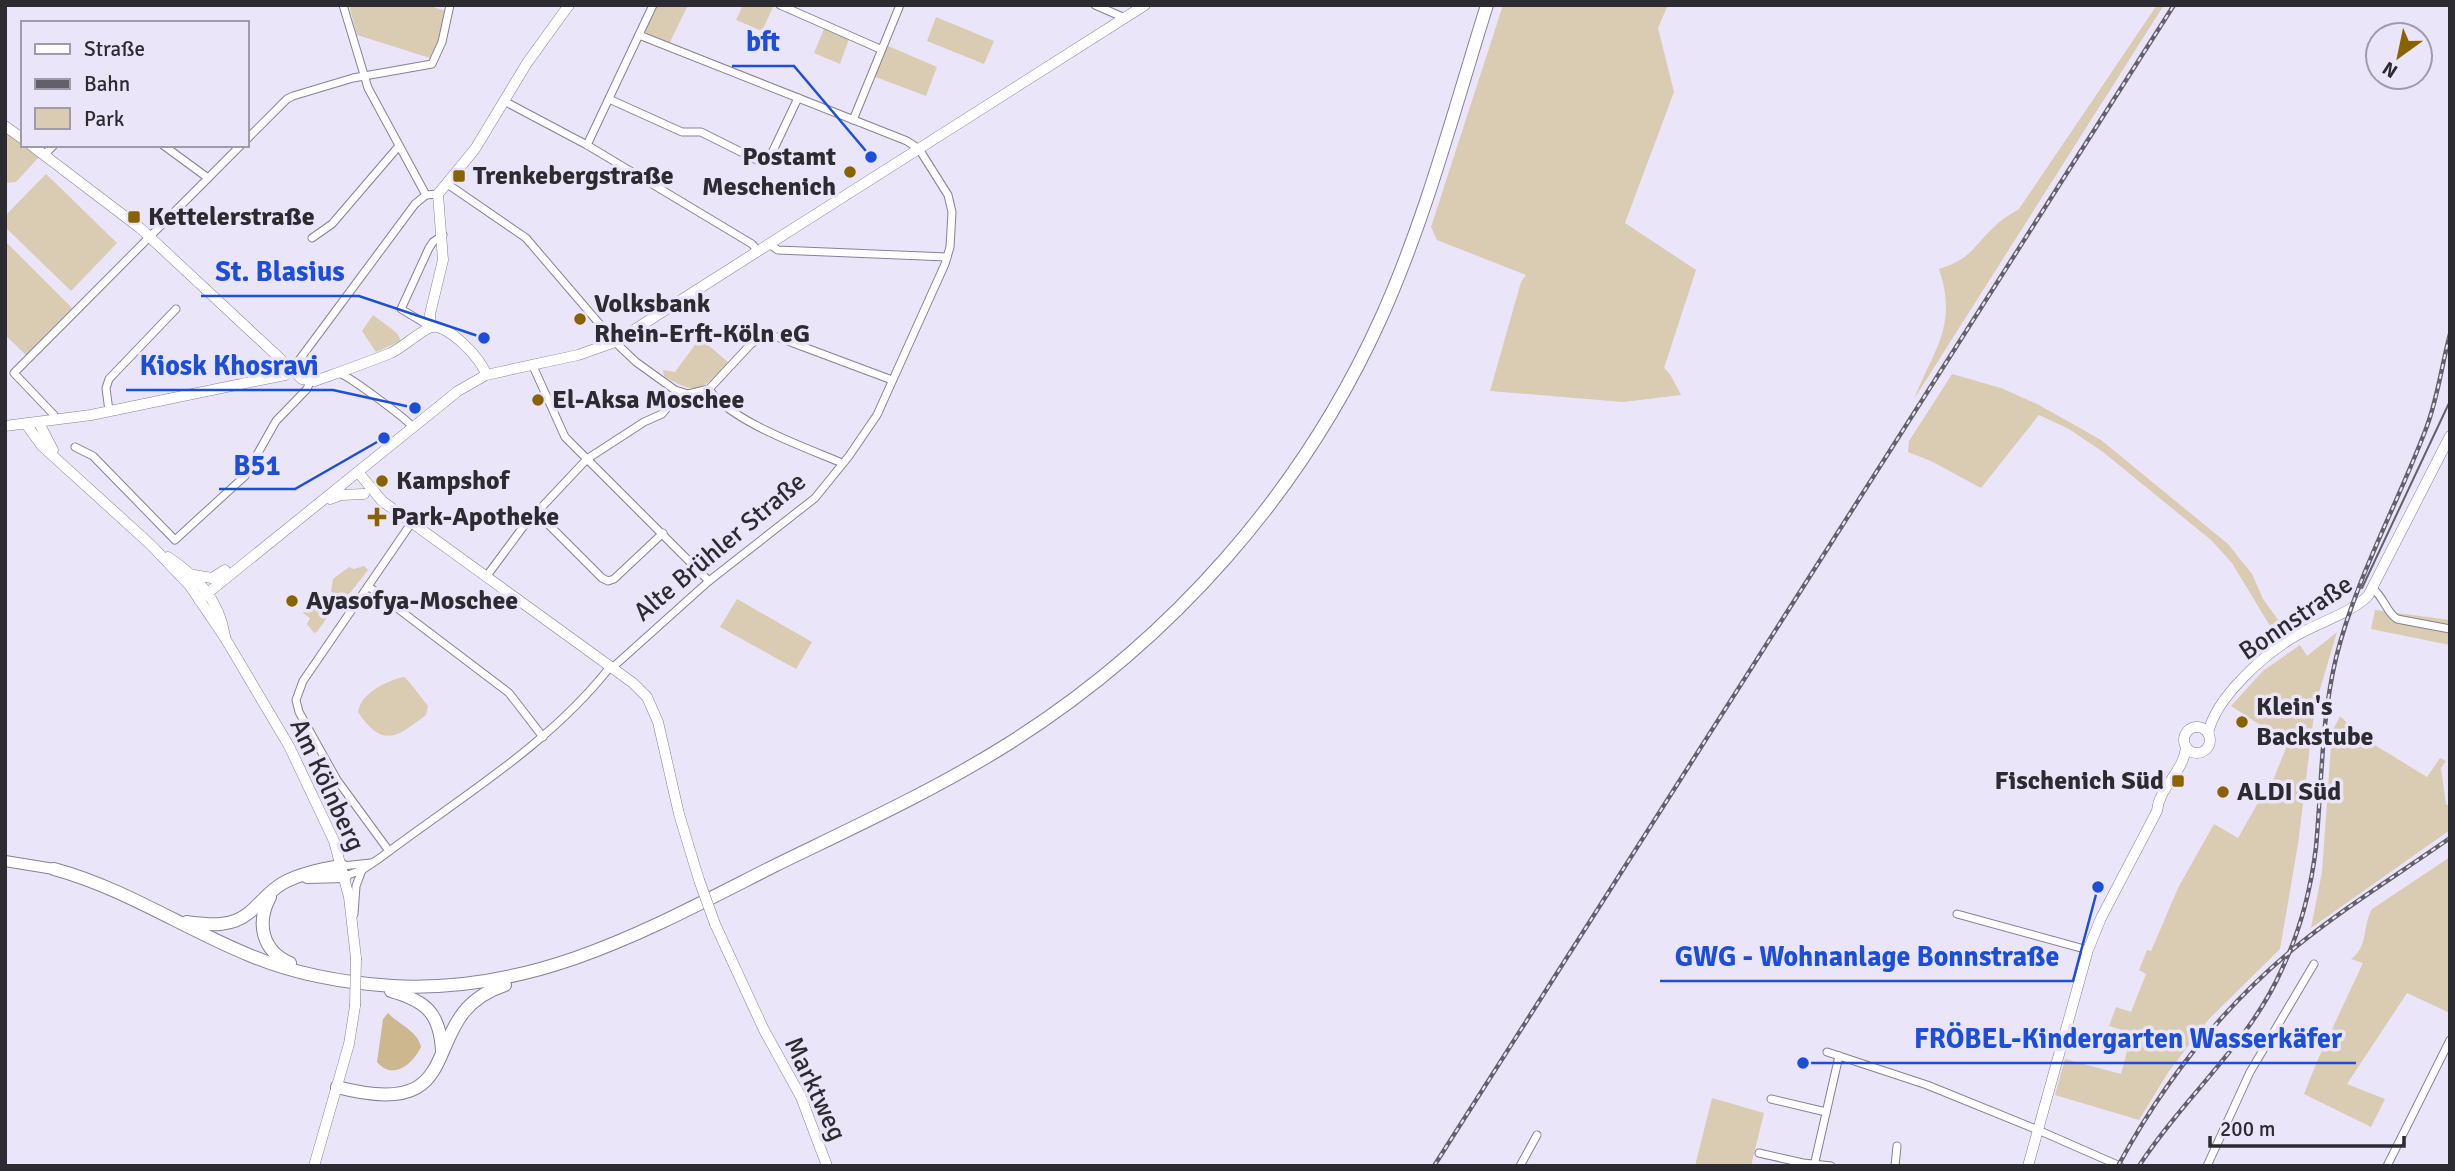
<svg xmlns="http://www.w3.org/2000/svg" width="2455" height="1171" font-family="Signika,sans-serif">
  <style>
    .green { fill: #d9ccb3 }
    .water { fill: #ccb78f }
    .lines { fill: none; stroke-linecap: round; stroke-linejoin: round }
    .street-casing { stroke: #878193; stroke-width: 9 }
    .secondary-casing { stroke: #878193; stroke-width: 11 }
    .primary-casing { stroke: #878193; stroke-width: 12 }
    .highway-casing { stroke: #878193; stroke-width: 14 }
    .street { stroke: #fff; stroke-width: 7 }
    .secondary { stroke: #fff; stroke-width: 10 }
    .primary { stroke: #fff; stroke-width: 10 }
    .highway { stroke: #fff; stroke-width: 12 }
    .tram { stroke: #64606b; stroke-width: 2 }
    .rail-casing { stroke: #64606b; stroke-width: 4.5 }
    .rail { stroke: #ebe5f9; stroke-width: 2; stroke-dasharray: 5; stroke-linecap: butt }
    .secondary-bridge-casing { stroke: #878193; stroke-width: 11; stroke-linecap: butt }
    .secondary-bridge { stroke: #fff; stroke-width: 10 }
    .poi-dot { fill: #896301; stroke: #ebe5f9; stroke-width: 2.5 }
    .labels { text-anchor: middle; dominant-baseline: central; stroke-width: 7; stroke-linejoin: round; paint-order: stroke }
    .poi-label { font-size: 26px; font-weight: bold; fill: #2d2b32; stroke: #ebe5f9; text-anchor: start }
    .street-label { font-size: 26px; fill: #2d2b32; stroke: #ebe5f9 }
    .leader { fill: none; stroke: #1d4ed8; stroke-width: 2.5 }
    .callout-dot { fill: #1d4ed8; stroke: #ebe5f9; stroke-width: 2.5 }
    .callout-label { font-size: 28px; text-anchor: middle; font-weight: bold; fill: #1d4ed8; stroke: #ebe5f9; stroke-width: 7; stroke-linejoin: round; paint-order: stroke }
  </style>
  <rect width="100%" height="100%" fill="#ebe5f9"/>
  <g class="green">
    <polygon points="349,5 428,5 445,11 438,42 430,58 357,35"/>
    <polygon points="655,5 688,5 669,44 648,35 645,31"/>
    <polygon points="743,5 773,7 762,31 736,20"/>
    <polygon points="1503,5 1668,5 1658,28 1674,92 1625,223 1696,270 1664,368 1670,374 1681,395 1623,402 1490,391 1521,282 1526,275 1437,240 1431,227"/>
    <path d="M2157 5H2164L1914 399C1934 349 1958 326 1939 269 1973 258 1972 247 1996 225 2002 219 2011 214 2019 209Z"/>
    <polygon points="936,17 994,41 984,64 927,41"/>
    <polygon points="824,29 849,39 840,64 814,53"/>
    <polygon points="886,45 937,67 926,96 873,76"/>
    <polygon points="5,132 39,157 16,182 5,183"/>
    <polygon points="46,174 117,243 71,291 5,227 5,216"/>
    <polygon points="6,242 72,308 26,355 5,335"/>
    <polygon points="373,315 397,333 401,341 376,352 362,331"/>
    <path d="M700 338 728 362C702 390 699 397 664 376L663 370 675 372Z"/>
    <polygon points="1952,374 2001,388 2039,405 2101,440 2228,544 2252,574 2263,599 2286,631 2276,636 2232,563 2211,540 2103,452 2069,429 2039,415 1981,488 1931,461 1908,452 1909,441"/>
    <polygon points="364,566 368,570 346,598 340,595 337,598 331,591 333,579 349,567 354,569"/>
    <polygon points="326,599 332,607 331,612 317,632 314,633 307,624 310,618 303,613 304,611"/>
    <polygon points="737,599 812,642 796,669 720,627"/>
    <polygon points="2375,610 2450,620 2450,645 2371,629"/>
    <polygon points="2337,632 2315,706 2298,844 2280,949 2209,1019 2169,1071 2139,1120 2055,1095 2065,1059 2121,1074 2132,1033 2109,1026 2116,1007 2131,1012 2146,974 2139,970 2147,950 2151,951 2179,886 2214,824 2238,838 2260,799 2265,800 2288,743 2231,706 2263,671 2300,645 2307,656"/>
    <path d="M404 677C409 680 422 699 428 706L426 715C398 736 383 750 358 712 361 693 386 681 404 677Z"/>
    <polygon points="2340,716 2360,736 2427,777 2440,758 2446,761 2441,768 2446,804 2450,807 2450,830 2311,928 2322,872 2332,732"/>
    <path d="M2450 857V1013L2407 993 2347 1084 2385 1099 2371 1127 2304 1094 2318 1059 2363 963 2351 959C2369 946 2362 926 2372 909Z"/>
    <polygon points="1712,1098 1764,1113 1751,1166 1695,1166"/>
  </g>
  <path class="water" d="M388 1013C398 1024 418 1031 421 1047 413 1064 393 1081 377 1062L383 1019Z"/>
  <g class="lines">
    <g class="street-casing">
      <g id="street">
        <polyline points="343,5 368,88 426,195"/>
        <polyline points="780,5 880,49"/>
        <polyline points="1095,5 1125,18"/>
        <polyline points="609,99 682,132 701,132 759,161 765,161 770,157 798,98"/>
        <polyline points="504,101 587,145 752,244 758,251"/>
        <polyline points="853,120 900,5"/>
        <polyline points="247,139 287,99 293,96 353,78 432,64 442,42 450,5"/>
        <polyline points="163,145 208,178"/>
        <polyline points="587,145 653,5"/>
        <polyline points="44,155 54,145"/>
        <path d="M446 183 526 238 615 342 636 362 675 390 688 394 709 389 751 344C759 337 766 336 777 337L892 380"/>
        <polyline points="312,238 332,224 398,147"/>
        <polyline points="769,244 778,250 947,257"/>
        <polyline points="431,327 401,309 429,248 433,242 443,235"/>
        <polyline points="532,364 565,437 709,581"/>
        <polyline points="291,371 415,204 426,195 438,194"/>
        <path d="M338 373C347 374 405 418 413 427"/>
        <path d="M709 389C729 421 807 448 842 463"/>
        <polyline points="109,411 106,388 109,379 176,309"/>
        <polyline points="55,420 54,415 14,373 241,145"/>
        <polyline points="75,447 93,456 175,540 245,476 276,421 307,389 310,382"/>
        <polyline points="537,513 602,578 608,581 614,579 663,533"/>
        <polyline points="486,577 523,527 587,459 644,422 662,414 680,392"/>
        <polyline points="368,586 509,693 543,737"/>
        <path d="M2373 589C2384 597 2386 612 2397 619L2450 629"/>
        <polyline points="612,668 709,581 815,498 849,456 877,415 945,264 950,247 952,212 948,195 919,149 907,141 639,35"/>
        <polyline points="389,851 337,780 299,712 296,700 303,681 412,522"/>
        <polyline points="342,866 371,863"/>
        <path d="M345 876 362 870 380 858C459 798 548 746 610 667"/>
        <polyline points="354,914 356,886 362,870"/>
        <polyline points="1957,914 2088,950"/>
        <polyline points="1827,1052 1927,1085 2038,1130 2120,1166"/>
        <polyline points="1771,1099 1826,1112"/>
        <polyline points="1759,1153 1803,1163 1831,1166"/>
        <polyline points="1520,1166 1537,1135"/>
        <polyline points="1814,1166 1839,1056"/>
        <polyline points="1895,1166 1897,1146"/>
        <polyline points="2207,1166 2250,1072 2314,964"/>
        <polyline points="2387,1166 2450,1040"/>
      </g>
    </g>
    <g class="secondary-casing">
      <g id="secondary">
        <polyline points="5,126 23,139"/>
        <path d="M31 145 140 228 302 379 315 381C340 372 366 363 391 353 402 348 424 328 432 327 448 324 483 360 486 375"/>
        <polyline points="431,327 430,314 443,260 438,194 475,149 527,63 569,5"/>
        <polyline points="39,423 53,450"/>
        <polyline points="26,424 42,446 151,545 190,586 225,638 289,746 334,841 349,897 356,958"/>
        <polyline points="5,426 91,415 285,375 291,371"/>
        <polyline points="358,472 382,501 633,683 647,697 658,722 679,814 699,880"/>
        <polyline points="330,499 341,495 364,494"/>
        <path d="M168 557C198 577 219 600 225 636"/>
        <polyline points="194,575 212,578 225,570"/>
        <polyline points="199,600 458,391 486,375 578,355 615,342 1145,5"/>
        <circle cx="2197" cy="740" r="13"/>
        <path d="M2208 734C2215 697 2266 653 2297 635 2320 622 2349 614 2368 596L2450 436"/>
        <polyline points="715,924 764,1030 801,1097 827,1166"/>
        <polyline points="314,1166 349,1044 355,1006"/>
        <path d="M2028 1166 2088 950 2101 918 2157 811C2159 787 2184 772 2186 747"/>
      </g>
    </g>
    <g class="primary-casing">
      <polyline id="primary" points="5,861 54,869"/>
    </g>
    <g class="highway-casing">
      <g id="highway">
        <path d="M54 869C124 888 183 928 249 955 294 974 344 983 392 986 537 994 651 928 776 865 854 827 935 790 1008 744 1170 642 1302 493 1381 318 1426 218 1454 110 1487 5"/>
        <polyline points="307,877 345,876"/>
        <path d="M270 897C256 923 262 951 290 963"/>
        <path d="M187 922C210 925 231 928 250 912 262 902 269 891 283 883 301 873 322 869 342 866"/>
        <path d="M391 991C426 1001 440 1013 442 1051"/>
        <path d="M337 1087C478 1124 411 1015 505 985"/>
      </g>
    </g>
    <use href="#street" class="street"/>
    <use href="#secondary" class="secondary"/>
    <use href="#primary" class="primary"/>
    <use href="#highway" class="highway"/>
    <polyline class="tram" points="2362,588 2450,401"/>
    <g class="rail-casing">
      <g id="rail">
        <polyline points="1434,1166 2174,5"/>
        <path d="M2118 1166C2163 1083 2220 1010 2292 950 2342 909 2397 875 2450 838"/>
        <path d="M2139 1166C2183 1098 2249 1044 2282 969 2300 931 2311 889 2316 847 2322 783 2321 721 2336 658 2356 577 2398 504 2427 426 2438 396 2442 364 2450 334"/>
      </g>
    </g>
    <use href="#rail" class="rail"/>
    <g class="secondary-bridge-casing">
      <g id="secondary-bridge">
        <polyline points="699,880 715,924"/>
        <polyline points="355,1006 356,958"/>
      </g>
    </g>
    <use href="#secondary-bridge" class="secondary-bridge"/>
  </g>
  <g class="poi-dot">
    <circle cx="850" cy="172" r="7"/>
    <rect x="452" y="169" width="14" height="14" rx="3.5"/>
    <rect x="127" y="210" width="14" height="14" rx="3.5"/>
    <circle cx="580" cy="319" r="7"/>
    <circle cx="538" cy="400" r="7"/>
    <circle cx="382" cy="481" r="7"/>
    <path d="M373.5 506.5h7v7h7v7h-7v7h-7v-7h-7v-7h7z"/>
    <circle cx="292" cy="601" r="7"/>
    <circle cx="2242" cy="722" r="7"/>
    <rect x="2171" y="774" width="14" height="14" rx="3.5"/>
    <circle cx="2223" cy="792" r="7"/>
  </g>
  <g class="labels">
    <g class="poi-label">
      <text x="836" y="157" text-anchor="end">Postamt<tspan x="836" dy="30">Meschenich</tspan></text>
      <text x="473" y="176">Trenkebergstraße</text>
      <text x="148" y="217">Kettelerstraße</text>
      <text x="594" y="304">Volksbank<tspan x="594" dy="30">Rhein-Erft-Köln eG</tspan></text>
      <text x="552" y="400">El-Aksa Moschee</text>
      <text x="396" y="481">Kampshof</text>
      <text x="391" y="517">Park-Apotheke</text>
      <text x="306" y="601">Ayasofya-Moschee</text>
      <text x="2256" y="707">Klein's<tspan x="2256" dy="30">Backstube</tspan></text>
      <text x="2164" y="781" text-anchor="end">Fischenich Süd</text>
      <text x="2237" y="792">ALDI Süd</text>
    </g>
    <g class="street-label">
      <text transform="translate(720 547) rotate(-40)">Alte Brühler Straße</text>
      <text transform="translate(2296 618) rotate(-34)">Bonnstraße</text>
      <text transform="translate(327 785) rotate(65)">Am Kölnberg</text>
      <text transform="translate(815 1089) rotate(65)">Marktweg</text>
    </g>
  </g>
  <path class="leader" d="M871 157L794 66H732M484 338L359 296H201M415 408L333 390H126M384 438L295 489H219M2098 887L2073 981H1660M1803 1063L1900 1063H2356"/>
  <g class="callout-dot">
    <circle cx="871" cy="157" r="7"/>
    <circle cx="484" cy="338" r="7"/>
    <circle cx="415" cy="408" r="7"/>
    <circle cx="384" cy="438" r="7"/>
    <circle cx="2098" cy="887" r="7"/>
    <circle cx="1803" cy="1063" r="7"/>
  </g>
  <g class="callout-label">
    <text x="763" y="51">bft</text>
    <text x="280" y="281">St. Blasius</text>
    <text x="229" y="375">Kiosk Khosravi</text>
    <text x="257" y="475">B51</text>
    <text x="1867" y="966">GWG - Wohnanlage Bonnstraße</text>
    <text x="2128" y="1048">FRÖBEL-Kindergarten Wasserkäfer</text>
  </g>
  <rect width="2455" height="1171" fill="none" stroke="#2d2b32" stroke-width="14"/>
  <rect x="21" y="21" width="228" height="126" fill="#ebe5f9" stroke="#9f9ba9" stroke-width="2"/>
  <rect x="35" y="44" width="35" height="10" fill="#ffffff" stroke="#9f9ba9" stroke-width="2"/>
  <text x="84" y="56" font-size="21" fill="#2d2b32">Straße</text>
  <rect x="35" y="79" width="35" height="10" fill="#64606b" stroke="#9f9ba9" stroke-width="2"/>
  <text x="84" y="91" font-size="21" fill="#2d2b32">Bahn</text>
  <rect x="35" y="108" width="35" height="21" fill="#d9ccb3" stroke="#9f9ba9" stroke-width="2"/>
  <text x="84" y="126" font-size="21" fill="#2d2b32">Park</text>
  <g transform="translate(2399 56) rotate(213)"><circle r="33" fill="#ebe5f9" stroke="#9f9ba9" stroke-width="2"/>
  <path d="M0-5L12 26L0 18L-12 26Z" fill="#896301"/>
  <text y="-10" font-size="19" font-weight="bold" text-anchor="middle" fill="#2d2b32">N</text>
  </g>
  <path d="M2210 1136v10h194v-10" fill="none" stroke="#2d2b32" stroke-width="3.5"/>
  <text x="2220" y="1136" font-size="21" fill="#2d2b32" stroke="#ebe5f9" stroke-width="5" paint-order="stroke">200 m</text>
</svg>
